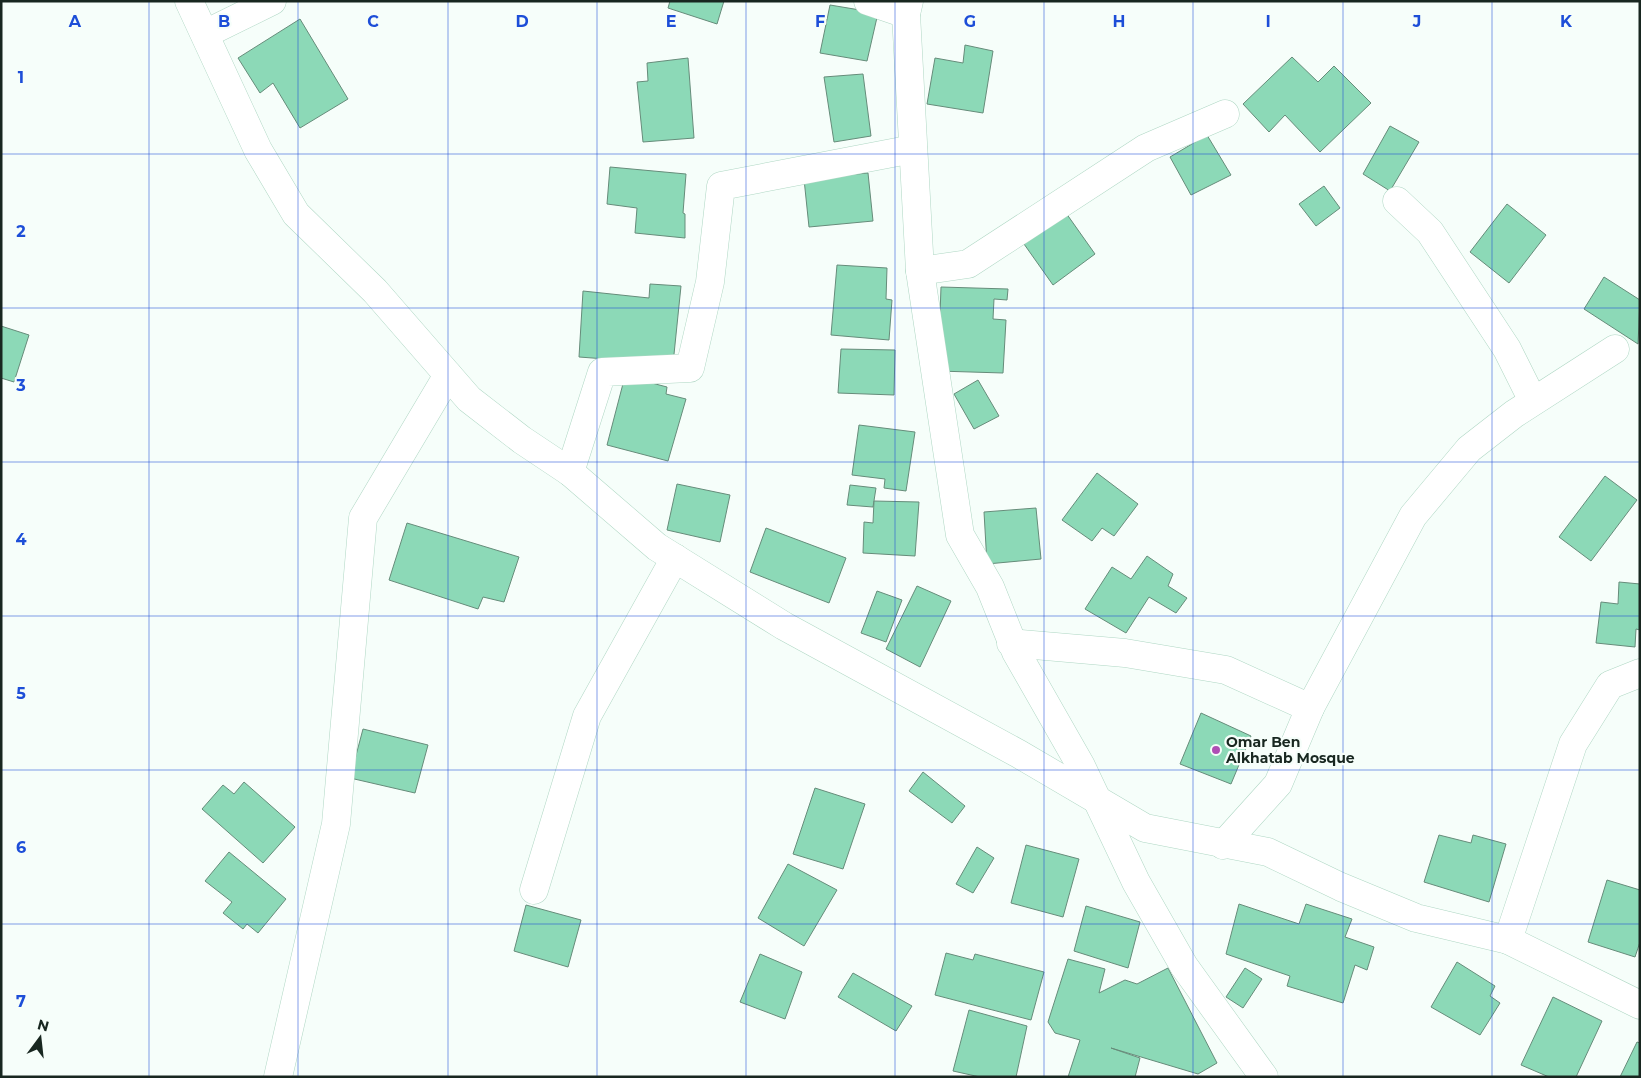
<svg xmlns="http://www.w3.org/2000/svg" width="1641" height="1078" font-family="Montserrat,sans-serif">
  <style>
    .building { fill: #8cd9b7; stroke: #668c7a }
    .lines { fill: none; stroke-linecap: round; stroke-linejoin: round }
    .street-casing { stroke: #afd7c4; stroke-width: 29 }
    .street { stroke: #fff; stroke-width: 28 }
    .grid { fill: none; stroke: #1d4ed8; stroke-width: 1; stroke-opacity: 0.55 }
    .poi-dot { fill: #af4eb5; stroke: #f6fefa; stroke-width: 2 }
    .labels { text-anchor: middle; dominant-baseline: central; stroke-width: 4.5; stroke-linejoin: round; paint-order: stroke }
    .poi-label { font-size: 14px; font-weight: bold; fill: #182720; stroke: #f6fefa; text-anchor: start }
    .grid-label { font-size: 16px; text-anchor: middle; font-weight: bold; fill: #1d4ed8; stroke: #f6fefa; stroke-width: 4.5; stroke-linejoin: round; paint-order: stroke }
  </style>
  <rect width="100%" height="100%" fill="#f6fefa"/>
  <g class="building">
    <polygon points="670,1 724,1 717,24 668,8"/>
    <polygon points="830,5 878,13 867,61 820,53"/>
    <polygon points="300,19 348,99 300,128 273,83 260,93 238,58"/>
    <polygon points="965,45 993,51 983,113 927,104 935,58 963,63"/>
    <polygon points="1292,57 1318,82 1334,66 1371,103 1320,152 1285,115 1269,132 1243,104"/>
    <polygon points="688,58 694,138 643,142 637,82 648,81 647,63"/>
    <polygon points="863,74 871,136 834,142 824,77"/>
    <polygon points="1390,126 1419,142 1390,191 1363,174"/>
    <polygon points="1207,135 1231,175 1191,195 1170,157"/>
    <polygon points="610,167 686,174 683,213 685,214 685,238 635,233 637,208 607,204"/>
    <polygon points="868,173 873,221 809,227 804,179"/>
    <polygon points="1324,186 1340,208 1316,226 1299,204"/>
    <polygon points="1507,204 1546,235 1509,283 1470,252"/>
    <polygon points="1066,213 1095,254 1053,285 1024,244"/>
    <polygon points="837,265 887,268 886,299 892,300 889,340 831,335"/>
    <polygon points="1604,277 1640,300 1638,344 1584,309"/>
    <polygon points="650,284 681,286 673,364 579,357 583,291 649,298"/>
    <polygon points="941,287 1008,289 1007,300 994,299 993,319 1006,320 1003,373 938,371"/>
    <polygon points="1,326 29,335 14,382 1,378"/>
    <polygon points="841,349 895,350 894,395 838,393"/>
    <polygon points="625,376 667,387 666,394 686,399 668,461 607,445"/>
    <polygon points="978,380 999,416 974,429 954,394"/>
    <polygon points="859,425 915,432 906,491 884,488 885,479 852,475"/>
    <polygon points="1097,473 1138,504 1114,536 1102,528 1092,541 1062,520"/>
    <polygon points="1605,476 1637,500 1591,561 1559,537"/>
    <polygon points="677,484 730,495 720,542 667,530"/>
    <polygon points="850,485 876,488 873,507 847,505"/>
    <polygon points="874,501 919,502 915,556 863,553 864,522 873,523"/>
    <polygon points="1036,508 1041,559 987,564 984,512"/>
    <polygon points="407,523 519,557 504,602 483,597 478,609 389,580"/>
    <polygon points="766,528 846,558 829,603 750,572"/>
    <polygon points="1147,556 1173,574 1168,586 1187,598 1176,613 1149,597 1126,633 1085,609 1112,567 1131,579"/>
    <polygon points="1619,582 1640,584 1640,630 1636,629 1635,647 1596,643 1601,602 1618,604"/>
    <polygon points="917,586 951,601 920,667 886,649"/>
    <polygon points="877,591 902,600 886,642 861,633"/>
    <polygon points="1201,713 1251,736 1231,784 1180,764"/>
    <polygon points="363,729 428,745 415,793 350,778"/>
    <polygon points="923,772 965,806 952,823 909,791"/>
    <polygon points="244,782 295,827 263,863 202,809 223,785 234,794"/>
    <polygon points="815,788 865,804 843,869 793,854"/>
    <polygon points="1439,835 1471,843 1473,835 1506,844 1489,902 1424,882"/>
    <polygon points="1026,845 1079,859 1063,917 1011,903"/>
    <polygon points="977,847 994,858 973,893 956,884"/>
    <polygon points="229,852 286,899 258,933 247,924 243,929 223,913 232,902 205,881"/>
    <polygon points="788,864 837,890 804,946 758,918"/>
    <polygon points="1607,880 1640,890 1640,942 1635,957 1588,942"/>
    <polygon points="1239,904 1299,924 1306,904 1352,919 1345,937 1374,947 1367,970 1355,965 1343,1003 1287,986 1290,976 1226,954"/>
    <polygon points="526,905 581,920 568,967 514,951"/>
    <polygon points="1086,906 1140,922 1128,968 1074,951"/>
    <polygon points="946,953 973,960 975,954 1044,972 1031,1020 935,995"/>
    <polygon points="760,954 802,972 785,1019 740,1002"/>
    <polygon points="1068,959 1105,969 1099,993 1125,980 1137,984 1168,968 1217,1063 1198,1074 1111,1048 1140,1058 1135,1077 1068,1077 1080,1040 1055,1033 1048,1022"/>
    <polygon points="1457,962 1495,986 1490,996 1500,1003 1480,1035 1431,1007"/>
    <polygon points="1245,968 1262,979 1243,1008 1226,997"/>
    <polygon points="853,973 912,1006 896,1031 838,997"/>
    <polygon points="1553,997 1602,1021 1576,1077 1549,1077 1521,1065"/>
    <polygon points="969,1010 1027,1026 1016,1077 980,1077 953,1071"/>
    <polygon points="1637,1042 1640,1043 1640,1077 1620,1077"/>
  </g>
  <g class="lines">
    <g class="street-casing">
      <g id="street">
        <polyline points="189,1 258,150 296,214 375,291 469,399 522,440 570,472 657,547 784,626 1019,754 1145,828 1268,852 1341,887 1416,918 1508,940 1640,1005"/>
        <polyline points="868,1 906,14"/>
        <polyline points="909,1 906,14 920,271 960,535 990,587 1016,652 1081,766 1136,882 1184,966 1264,1077"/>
        <polyline points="205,34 272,1"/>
        <polyline points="1397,201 1430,232 1507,349 1533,401"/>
        <polyline points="920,271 968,264 1146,148 1225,114"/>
        <polyline points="570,472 602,372 690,368 710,282 721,186 913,149"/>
        <polyline points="1011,643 1125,653 1226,670 1310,708"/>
        <polyline points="1223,845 1278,784 1310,708 1413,516 1469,449 1514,414 1615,349"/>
        <polyline points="534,890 587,716 675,558"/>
        <polyline points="1508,940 1573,744 1610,685 1640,673"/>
        <polyline points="278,1077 336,824 363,518 448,375"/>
      </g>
    </g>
    <use href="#street" class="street"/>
  </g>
  <path class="grid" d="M149 1V1077M298 1V1077M448 1V1077M597 1V1077M746 1V1077M895 1V1077M1044 1V1077M1193 1V1077M1343 1V1077M1492 1V1077M1 154H1640M1 308H1640M1 462H1640M1 616H1640M1 770H1640M1 924H1640"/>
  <circle class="poi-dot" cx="1216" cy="750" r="5"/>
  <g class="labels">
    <g class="poi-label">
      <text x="1226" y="742">Omar Ben<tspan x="1226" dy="16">Alkhatab Mosque</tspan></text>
    </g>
  </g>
  <g class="grid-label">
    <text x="75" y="27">A</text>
    <text x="224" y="27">B</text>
    <text x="373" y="27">C</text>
    <text x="522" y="27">D</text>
    <text x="671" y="27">E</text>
    <text x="820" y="27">F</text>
    <text x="970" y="27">G</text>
    <text x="1119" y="27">H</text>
    <text x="1268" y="27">I</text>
    <text x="1417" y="27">J</text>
    <text x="1566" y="27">K</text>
    <text x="21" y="83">1</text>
    <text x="21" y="237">2</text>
    <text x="21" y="391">3</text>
    <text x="21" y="545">4</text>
    <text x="21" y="699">5</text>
    <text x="21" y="853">6</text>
    <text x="21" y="1007">7</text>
  </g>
  <rect width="1641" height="1078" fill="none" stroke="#182720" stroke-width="5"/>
  <g transform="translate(40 1038) rotate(15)" stroke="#f6fefa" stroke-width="4" paint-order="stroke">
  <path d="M0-4L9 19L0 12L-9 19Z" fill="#182720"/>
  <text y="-8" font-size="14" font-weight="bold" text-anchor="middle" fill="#182720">N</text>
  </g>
</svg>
